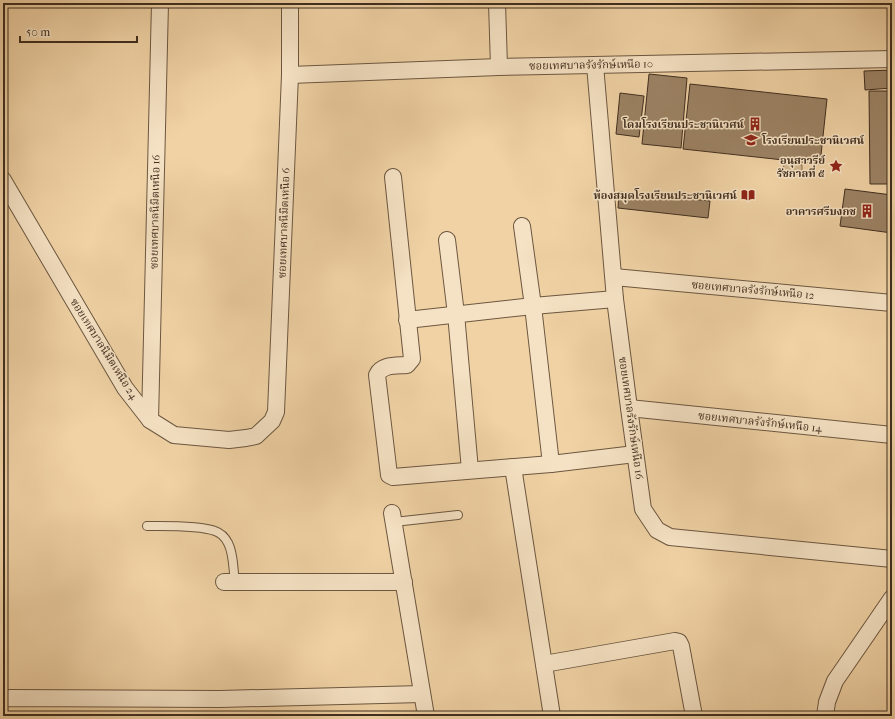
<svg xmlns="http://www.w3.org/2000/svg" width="895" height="719" font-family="'IM FELL French Canon','Noto Serif Thai',serif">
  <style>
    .green { fill: #d2b68e; stroke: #897256 }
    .building { fill: #9c8365; stroke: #402e1f }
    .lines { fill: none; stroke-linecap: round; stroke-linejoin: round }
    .service-casing { stroke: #6c5740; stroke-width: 10 }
    .minor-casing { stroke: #6c5740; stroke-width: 18 }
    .service { stroke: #f5e2c4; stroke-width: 8 }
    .minor { stroke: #f5e2c4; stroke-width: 16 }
    .labels { text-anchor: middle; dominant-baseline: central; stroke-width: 3; stroke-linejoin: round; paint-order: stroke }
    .street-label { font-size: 11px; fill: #402e1f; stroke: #f5e2c4 }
    .poi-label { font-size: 11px; font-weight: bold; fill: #402e1f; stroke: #f5e2c4; text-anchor: end }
  </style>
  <rect width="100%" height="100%" fill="#f0d2a5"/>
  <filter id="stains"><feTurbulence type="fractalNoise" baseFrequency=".005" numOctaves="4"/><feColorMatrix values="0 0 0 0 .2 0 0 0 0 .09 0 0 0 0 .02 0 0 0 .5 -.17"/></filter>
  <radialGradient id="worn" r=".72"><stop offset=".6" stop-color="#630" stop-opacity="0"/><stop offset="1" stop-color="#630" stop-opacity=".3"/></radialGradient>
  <polygon class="green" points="784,163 802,165 802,175 783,172"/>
  <g class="building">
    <polygon points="892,70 892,88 865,90 864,71"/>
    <polygon points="649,74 687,78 681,148 642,144"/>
    <polygon points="690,84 827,99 820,164 683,149"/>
    <polygon points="869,91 892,91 892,184 870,184"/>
    <polygon points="620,93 644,96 639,137 616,134"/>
    <polygon points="845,189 892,195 892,233 840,226"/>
    <polygon points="619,192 710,201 708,218 618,208"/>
  </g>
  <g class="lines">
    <g class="service-casing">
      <g id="service">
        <polyline points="394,522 458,515"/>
        <path d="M147 526C164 526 199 525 215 531 221 533 225 537 228 543 234 554 233 570 235 582"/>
      </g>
    </g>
    <g class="minor-casing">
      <g id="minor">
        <polyline points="497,3 499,67"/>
        <polyline points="595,65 615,299 629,408 643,509 657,530 670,537 892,559"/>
        <polyline points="290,75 499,67 892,59"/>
        <path d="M393 177 412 359 407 365C397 366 382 364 377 375L389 475 393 477 551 464 635 454"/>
        <polyline points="3,180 125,388 150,420 174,435 229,440 246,438 256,436 272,421 276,412 290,75 290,3"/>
        <polyline points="522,226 533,306 551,464"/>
        <polyline points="447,240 456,314 470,470"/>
        <polyline points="614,277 892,303"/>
        <polyline points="407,320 533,306 615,299"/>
        <polyline points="629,408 892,435"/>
        <polyline points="150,420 160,3"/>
        <polyline points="513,467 552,716"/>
        <polyline points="392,513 426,716"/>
        <polyline points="224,582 404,582"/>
        <polyline points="544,664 675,641 679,642 681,646 694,716"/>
        <polyline points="3,699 11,698 220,699 422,694"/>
        <polyline points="825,716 827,702 835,681 892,598"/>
      </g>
    </g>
    <use href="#service" class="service"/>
    <use href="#minor" class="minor"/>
  </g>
  <defs>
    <g id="building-bare" transform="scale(1.08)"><path d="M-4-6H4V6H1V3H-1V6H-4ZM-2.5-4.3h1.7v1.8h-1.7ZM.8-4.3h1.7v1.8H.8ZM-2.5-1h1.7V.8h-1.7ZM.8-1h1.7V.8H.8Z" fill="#8f2418" stroke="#f5e2c4" stroke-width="2.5" paint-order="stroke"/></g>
    <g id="school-bare" transform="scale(1.08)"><path d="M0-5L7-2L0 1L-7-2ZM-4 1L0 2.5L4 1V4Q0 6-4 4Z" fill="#8f2418" stroke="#f5e2c4" stroke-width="2.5" paint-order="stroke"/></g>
    <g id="sight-bare" transform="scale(1.08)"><path d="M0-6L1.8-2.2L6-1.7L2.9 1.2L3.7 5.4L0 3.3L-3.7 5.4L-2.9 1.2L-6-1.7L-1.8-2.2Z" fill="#8f2418" stroke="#f5e2c4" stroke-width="2.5" paint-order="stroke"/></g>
    <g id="library-bare" transform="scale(1.08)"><path d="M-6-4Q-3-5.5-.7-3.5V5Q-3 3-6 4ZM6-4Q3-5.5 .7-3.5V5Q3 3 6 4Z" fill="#8f2418" stroke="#f5e2c4" stroke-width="2.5" paint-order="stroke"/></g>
  </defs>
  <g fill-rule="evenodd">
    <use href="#building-bare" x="755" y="124"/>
    <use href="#school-bare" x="751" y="140"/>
    <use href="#sight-bare" x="836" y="166"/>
    <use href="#library-bare" x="748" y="195"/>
    <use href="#building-bare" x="867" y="211"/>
  </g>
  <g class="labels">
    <g class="street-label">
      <text transform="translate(591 65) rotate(-1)">ซอยเทศบาลรังรักษ์เหนือ 10</text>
      <text transform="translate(155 212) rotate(-89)">ซอยเทศบาลนิมิตเหนือ 16</text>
      <text transform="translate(284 223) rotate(-88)">ซอยเทศบาลนิมิตเหนือ 6</text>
      <text transform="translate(753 290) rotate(5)">ซอยเทศบาลรังรักษ์เหนือ 12</text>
      <text transform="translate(104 349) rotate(58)">ซอยเทศบาลนิมิตเหนือ 24</text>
      <text transform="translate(631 418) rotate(82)">ซอยเทศบาลรังรักษ์เหนือ 16</text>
      <text transform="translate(760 422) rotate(6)">ซอยเทศบาลรังรักษ์เหนือ 14</text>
    </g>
    <g class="poi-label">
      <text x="744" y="124">โดมโรงเรียนประชานิเวศน์</text>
      <text x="762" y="140" text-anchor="start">โรงเรียนประชานิเวศน์</text>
      <text x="825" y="160">อนุสาวรีย์<tspan x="825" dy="13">รัชกาลที่ ๕</tspan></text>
      <text x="737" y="195">ห้องสมุดโรงเรียนประชานิเวศน์</text>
      <text x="856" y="211">อาคารศรีบงกช</text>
    </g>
  </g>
  <rect width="895" height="719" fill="none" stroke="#f0d2a5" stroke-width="16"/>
  <rect x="4" y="4" width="887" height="711" fill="none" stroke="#402e1f" stroke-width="2"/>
  <rect x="8" y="8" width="879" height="703" fill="none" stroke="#402e1f"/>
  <path d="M20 36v6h117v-6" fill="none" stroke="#402e1f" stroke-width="2"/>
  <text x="26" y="36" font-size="12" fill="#402e1f" stroke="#f5e2c4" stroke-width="3" paint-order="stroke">50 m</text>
  <rect width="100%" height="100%" filter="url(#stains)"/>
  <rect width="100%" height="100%" fill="url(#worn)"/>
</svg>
